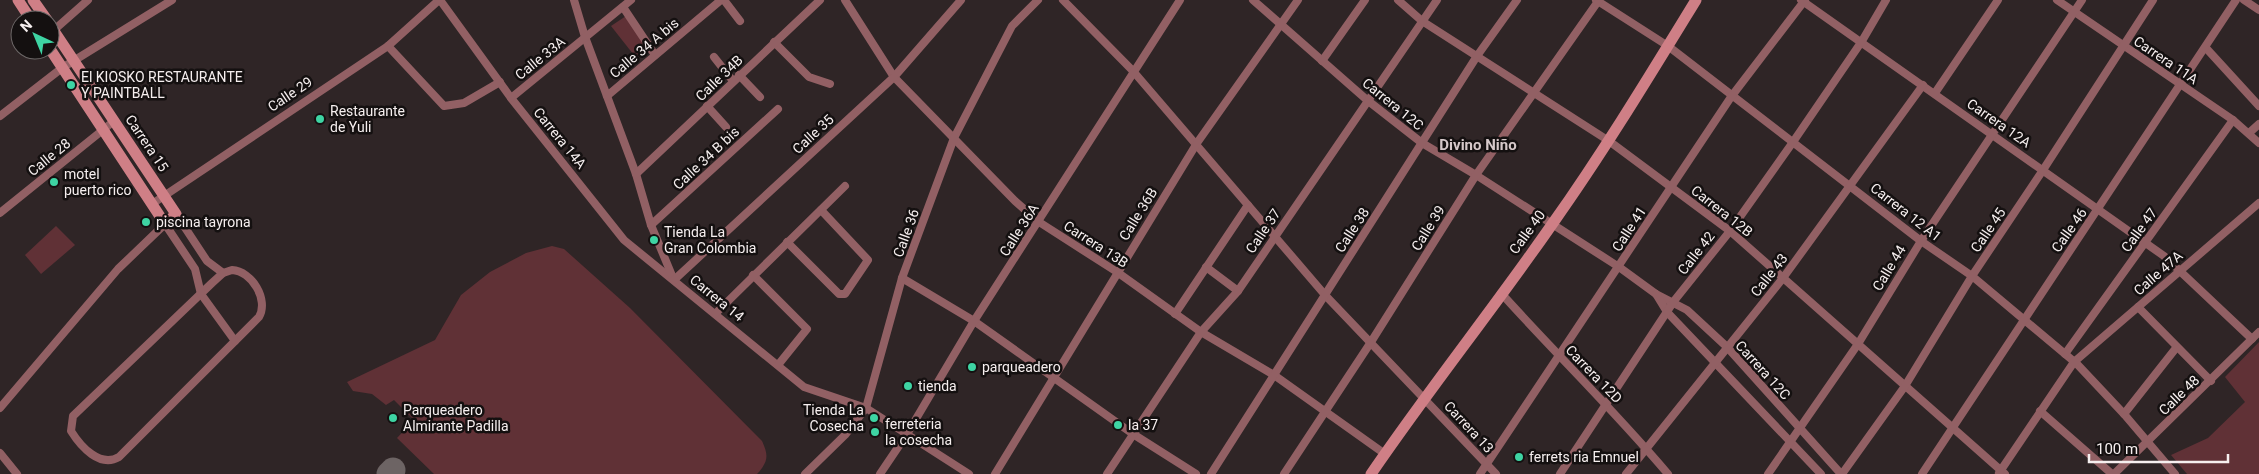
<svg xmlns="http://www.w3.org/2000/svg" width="2259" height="474" font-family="Roboto,sans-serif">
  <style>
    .green { fill: #603136 }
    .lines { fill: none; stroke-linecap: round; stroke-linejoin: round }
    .taxiway { stroke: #6d6464; stroke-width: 25 }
    .street { stroke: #926064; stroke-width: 8 }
    .secondary { stroke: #cf7f86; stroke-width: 11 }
    .poi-dot { fill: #3ed4a3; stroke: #141010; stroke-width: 2 }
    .labels { text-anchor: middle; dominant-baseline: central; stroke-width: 5; stroke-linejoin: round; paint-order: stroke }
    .street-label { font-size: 14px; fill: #f6efef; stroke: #141010 }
    .poi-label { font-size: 14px; fill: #f6efef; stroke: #141010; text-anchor: start }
    .neighbourhood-label { font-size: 15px; font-weight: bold; fill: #d6c9ca; stroke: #141010 }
  </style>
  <rect width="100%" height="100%" fill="#2f2526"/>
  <g class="green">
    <polygon points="626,16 650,49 637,59 611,26"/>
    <polygon points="56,226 75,245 41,274 25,255"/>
    <path d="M552 246 564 249 630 308 762 441C769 456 768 462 757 474H434L397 438 414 420 394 400 386 405 372 394 353 391 347 382 435 340 461 295 490 272 526 253Z"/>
    <polygon points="2259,342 2259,474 2187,474 2171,455 2208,438 2245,402 2225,377"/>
  </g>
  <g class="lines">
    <polyline class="taxiway" points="389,474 393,470"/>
    <g class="street">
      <polyline points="440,0 511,98 624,240 804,387 866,408 969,474"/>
      <polyline points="574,0 585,37 636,174 651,225 673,278"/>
      <polyline points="724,0 740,21"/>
      <polyline points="845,0 894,77 1015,201 1039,222 1117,272 1201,332 1274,375 1385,454"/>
      <polyline points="1063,0 1133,71 1325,295 1496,474"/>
      <polyline points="1253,0 1367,100 1422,143 1476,175 1619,267 1656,294 1687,310 1727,347 1841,474"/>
      <polyline points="1398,0 1422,21 1609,141 1730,231 2005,474"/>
      <polyline points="1596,0 1668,46 1921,241 1972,276 2077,364 2124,414 2175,474"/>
      <polyline points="1801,0 2164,256 2252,339"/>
      <polyline points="2057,0 2233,120 2259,143"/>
      <polyline points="2244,0 2259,10"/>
      <polyline points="623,7 655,55"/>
      <polyline points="54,30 88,0"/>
      <polyline points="774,42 809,77 830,84"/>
      <polyline points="388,46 444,106 464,103 500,82"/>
      <polyline points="2206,48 2259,106"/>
      <polyline points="714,57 733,81"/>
      <polyline points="1322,61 1365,0"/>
      <polyline points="739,75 760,97"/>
      <polyline points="1935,93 1998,0"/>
      <polyline points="607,96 721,0"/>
      <polyline points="511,98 631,0"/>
      <polyline points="707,106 726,127"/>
      <polyline points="0,116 62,68 172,0"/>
      <polyline points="2249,133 2259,124"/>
      <polyline points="636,174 820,0"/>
      <polyline points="152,204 388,46 439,0"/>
      <polyline points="0,213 114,121"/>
      <polyline points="176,214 207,261 223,273"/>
      <polyline points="651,225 778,109"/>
      <polyline points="787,242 839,294 845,294 868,260 821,210"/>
      <polyline points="1206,267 1238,291"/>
      <path d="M232 270C252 271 269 300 259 317L119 457C100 468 81 447 71 431L73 416 212 283 223 273Z"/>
      <polyline points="753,275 807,329 778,365"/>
      <polyline points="902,278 974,321 1133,434 1196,474"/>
      <polyline points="674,280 894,77 961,0"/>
      <path d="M1501 293C1556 354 1615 411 1668 474"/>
      <polyline points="1656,294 1667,312 1821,474"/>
      <polyline points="2138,307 2211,381"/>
      <polyline points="716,313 845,186"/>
      <polyline points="1175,314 1248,205"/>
      <polyline points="2065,354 2233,120"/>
      <polyline points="0,408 118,269 165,224 195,269 201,294 235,341"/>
      <polyline points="2040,411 2112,474"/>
      <polyline points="2124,414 2176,348"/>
      <polyline points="0,453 17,474"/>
      <polyline points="1999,473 2074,362 2259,203"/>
      <polyline points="805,474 845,435 866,408 902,278 954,138 1012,26 1038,0"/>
      <polyline points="880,474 907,434 974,321 1180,0"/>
      <polyline points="995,474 1197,143 1298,0"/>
      <polyline points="1107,474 1201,332 1238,291 1437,0"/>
      <polyline points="1211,474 1477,56 1517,0"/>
      <polyline points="1284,474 1371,342 1476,175 1599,0"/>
      <polyline points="1480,474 1731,97 1805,0"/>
      <polyline points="1560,474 1674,301 1730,231 1793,142 1862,41 1886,0"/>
      <polyline points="1626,474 1783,278 1923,85"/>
      <polyline points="1768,474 1858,344 1921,241 2082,0"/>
      <polyline points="1842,474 1905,386 1972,276 2043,170 2153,0"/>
      <polyline points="1922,474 2236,0"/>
      <polyline points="2114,474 2259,332"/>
    </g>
    <g class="secondary">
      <polyline points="18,0 31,20"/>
      <polyline points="33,0 47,20"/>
      <polyline points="50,25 176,214 165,224 50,49"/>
      <path d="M1371 474C1429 389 1494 308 1553 223 1604 151 1650 75 1696 0"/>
    </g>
  </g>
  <g class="poi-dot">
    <circle cx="71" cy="85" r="5"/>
    <circle cx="320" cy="119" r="5"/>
    <circle cx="54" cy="182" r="5"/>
    <circle cx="146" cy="222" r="5"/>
    <circle cx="654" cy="240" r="5"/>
    <circle cx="972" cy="367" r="5"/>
    <circle cx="908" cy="386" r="5"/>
    <circle cx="393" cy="418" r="5"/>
    <circle cx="874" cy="418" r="5"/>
    <circle cx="1118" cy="425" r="5"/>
    <circle cx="875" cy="432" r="5"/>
    <circle cx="1519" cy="457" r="5"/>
  </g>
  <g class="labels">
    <g class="street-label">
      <text transform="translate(644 48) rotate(-40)">Calle 34 A bis</text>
      <text transform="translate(540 58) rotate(-39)">Calle 33A</text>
      <text transform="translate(2166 60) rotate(34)">Carrera 11A</text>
      <text transform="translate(719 78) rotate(-44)">Calle 34B</text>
      <text transform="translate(290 94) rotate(-34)">Calle 29</text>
      <text transform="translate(1393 104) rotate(39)">Carrera 12C</text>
      <text transform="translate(1999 123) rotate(35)">Carrera 12A</text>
      <text transform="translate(813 134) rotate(-43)">Calle 35</text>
      <text transform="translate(560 138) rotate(51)">Carrera 14A</text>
      <text transform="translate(147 143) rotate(56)">Carrera 15</text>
      <text transform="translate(49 157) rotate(-39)">Calle 28</text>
      <text transform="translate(706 158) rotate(-43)">Calle 34 B bis</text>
      <text transform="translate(1722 211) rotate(38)">Carrera 12B</text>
      <text transform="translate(1906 212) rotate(38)">Carrera 12 A1</text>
      <text transform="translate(1138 214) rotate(-58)">Calle 36B</text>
      <text transform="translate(1428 228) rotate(-58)">Calle 39</text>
      <text transform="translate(1629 229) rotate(-57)">Calle 41</text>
      <text transform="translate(1019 230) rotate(-57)">Calle 36A</text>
      <text transform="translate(1352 230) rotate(-57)">Calle 38</text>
      <text transform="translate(1988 230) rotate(-56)">Calle 45</text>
      <text transform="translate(2069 230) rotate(-55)">Calle 46</text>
      <text transform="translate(2139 230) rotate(-54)">Calle 47</text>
      <text transform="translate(1263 231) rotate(-56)">Calle 37</text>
      <text transform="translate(1527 232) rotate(-54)">Calle 40</text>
      <text transform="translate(906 233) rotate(-70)">Calle 36</text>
      <text transform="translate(1096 244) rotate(33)">Carrera 13B</text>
      <text transform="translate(1696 253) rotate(-52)">Calle 42</text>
      <text transform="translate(1889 268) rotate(-59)">Calle 44</text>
      <text transform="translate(2158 273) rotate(-41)">Calle 47A</text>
      <text transform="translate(1769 275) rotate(-52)">Calle 43</text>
      <text transform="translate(717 298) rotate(39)">Carrera 14</text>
      <text transform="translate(1763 370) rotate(48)">Carrera 12C</text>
      <text transform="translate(1594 374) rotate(46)">Carrera 12D</text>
      <text transform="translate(2179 395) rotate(-44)">Calle 48</text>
      <text transform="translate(1469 427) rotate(47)">Carrera 13</text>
    </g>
    <g class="poi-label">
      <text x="81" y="77">El KIOSKO RESTAURANTE<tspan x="81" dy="16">Y PAINTBALL</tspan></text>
      <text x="330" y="111">Restaurante<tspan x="330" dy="16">de Yuli</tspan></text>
      <text x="64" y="174">motel<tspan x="64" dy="16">puerto rico</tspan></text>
      <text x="156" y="222">piscina tayrona</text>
      <text x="664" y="232">Tienda La<tspan x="664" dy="16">Gran Colombia</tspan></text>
      <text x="982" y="367">parqueadero</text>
      <text x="918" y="386">tienda</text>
      <text x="403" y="410">Parqueadero<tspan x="403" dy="16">Almirante Padilla</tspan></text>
      <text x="864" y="410" text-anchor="end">Tienda La<tspan x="864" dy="16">Cosecha</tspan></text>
      <text x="885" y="424">ferreteria<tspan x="885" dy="16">la cosecha</tspan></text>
      <text x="1128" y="425">la 37</text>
      <text x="1529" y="457">ferrets ria Emnuel</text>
    </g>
    <g class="neighbourhood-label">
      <text x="1478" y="145">Divino Niño</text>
    </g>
  </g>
  <g transform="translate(35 35) rotate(316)"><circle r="24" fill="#141010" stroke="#6e6969"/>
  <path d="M0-4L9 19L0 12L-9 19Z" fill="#3ed4a3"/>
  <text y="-8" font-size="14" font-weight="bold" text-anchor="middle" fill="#f6efef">N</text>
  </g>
  <path d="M2089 454v8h139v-8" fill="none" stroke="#f6efef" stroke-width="2.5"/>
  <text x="2096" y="454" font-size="15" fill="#f6efef" stroke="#141010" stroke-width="4" paint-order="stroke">100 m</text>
</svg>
